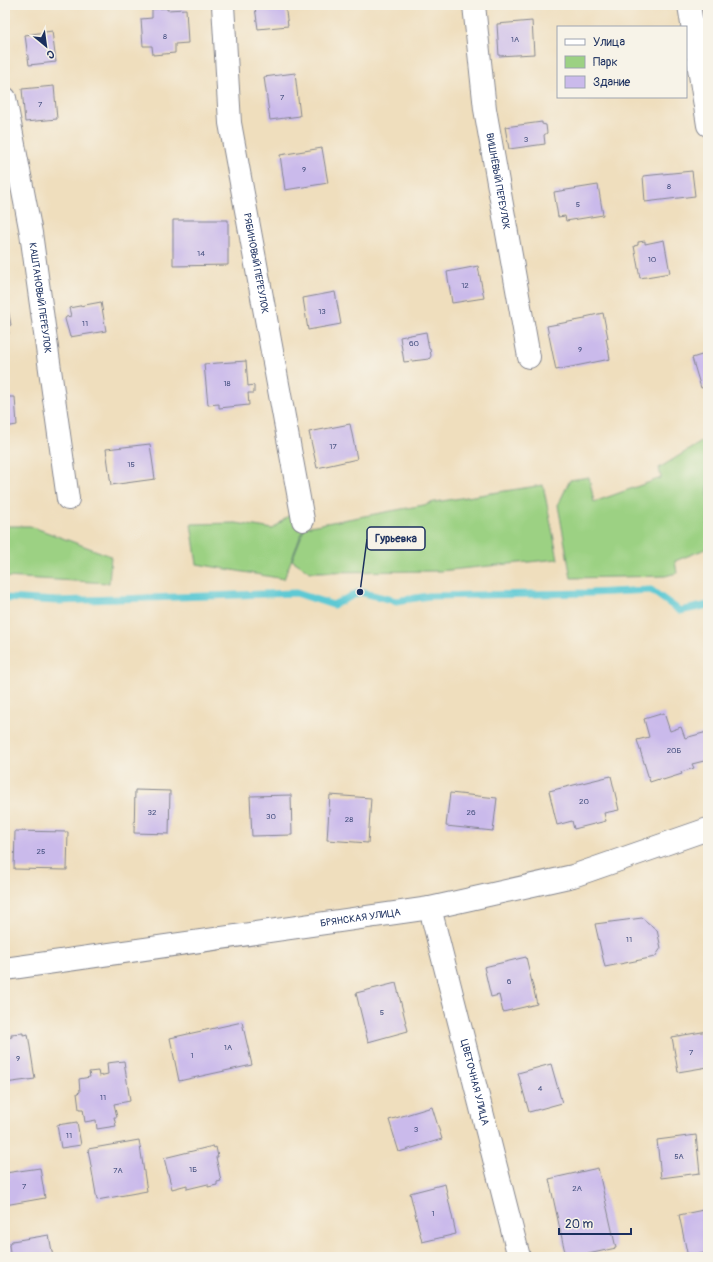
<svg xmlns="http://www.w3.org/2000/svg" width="713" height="1262" font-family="Pangolin,sans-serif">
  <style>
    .green { fill: #9cd183; stroke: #5c8070 }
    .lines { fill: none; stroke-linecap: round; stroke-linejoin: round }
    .stream { stroke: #5dc9d4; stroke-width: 7 }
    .building { fill: #cabaeb }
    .minor-casing { stroke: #85868e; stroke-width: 24 }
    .minor { stroke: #fff; stroke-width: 22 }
    .labels { text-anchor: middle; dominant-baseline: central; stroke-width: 4; stroke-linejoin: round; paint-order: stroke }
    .number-label { font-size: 8px; fill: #475281 }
    .street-label { font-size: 10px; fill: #1b2f5e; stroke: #f7f3e8 }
    .leader { fill: none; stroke: #1b2f5e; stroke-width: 1.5 }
    .callout-dot { fill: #1b2f5e; stroke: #f7f3e8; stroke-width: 1.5 }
    .callout { fill: #f7f3e8; stroke: #1b2f5e; stroke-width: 1.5 }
    .callout-label { font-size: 11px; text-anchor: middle; font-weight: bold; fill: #1b2f5e }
  </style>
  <rect width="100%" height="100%" fill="#f7f3e8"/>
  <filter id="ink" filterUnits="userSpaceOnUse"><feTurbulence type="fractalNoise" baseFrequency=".025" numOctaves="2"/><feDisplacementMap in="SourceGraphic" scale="8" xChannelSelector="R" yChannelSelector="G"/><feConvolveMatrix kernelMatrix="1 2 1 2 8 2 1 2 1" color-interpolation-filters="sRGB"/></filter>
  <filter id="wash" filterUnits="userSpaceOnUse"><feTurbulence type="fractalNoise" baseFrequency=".012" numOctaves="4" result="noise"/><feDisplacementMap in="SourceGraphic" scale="16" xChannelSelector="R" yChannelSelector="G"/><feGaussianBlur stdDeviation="0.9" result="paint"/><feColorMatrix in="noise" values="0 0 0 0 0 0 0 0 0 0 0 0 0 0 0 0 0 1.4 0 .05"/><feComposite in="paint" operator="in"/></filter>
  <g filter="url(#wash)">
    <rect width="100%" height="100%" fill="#efdebd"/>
    <g class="green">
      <polygon points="708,438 708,548 675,561 677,573 665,576 571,578 558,505 570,480 589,477 594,502 661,478 659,468"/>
      <polygon points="543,485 558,559 440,571 310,572 292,560 305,527 429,504 429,503"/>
      <polygon points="294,511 304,527 284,579 197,564 191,524 236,523 273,529"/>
      <polygon points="5,526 30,526 111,556 109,583 5,577"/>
    </g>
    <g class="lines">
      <polyline class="stream" points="5,598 57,601 296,593 333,605 360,592 396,601 429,596 591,593 651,590 680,611 708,605"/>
    </g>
    <g id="blocks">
      <g class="building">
        <polygon points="272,5 285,5 288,26 258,29 255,7"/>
        <polygon points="167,8 167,10 186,9 188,43 175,44 175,53 153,55 152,46 143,46 141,19 152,18 152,9"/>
        <polygon points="532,21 534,54 499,56 497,24"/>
        <polygon points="52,31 56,62 29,65 25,35"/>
        <polygon points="295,73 300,116 270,120 264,77"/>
        <polygon points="54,86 57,119 25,122 22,89"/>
        <polygon points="542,122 542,124 546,125 547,133 544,135 545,144 509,149 505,127"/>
        <polygon points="322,148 328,183 285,190 280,155"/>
        <polygon points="692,171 695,196 645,202 643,176"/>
        <polygon points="598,185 603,215 566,221 565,216 558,217 554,192"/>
        <polygon points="173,220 228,220 228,265 173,266"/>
        <polygon points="664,240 670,273 640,278 634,246 638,245 638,242 645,241 645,244"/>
        <polygon points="478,266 484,298 452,303 447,272"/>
        <polygon points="335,292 341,324 308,330 303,298"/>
        <polygon points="101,302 106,331 70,337 65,319 66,317 71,316 69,308"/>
        <polygon points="8,309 11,325 8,326 9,334 5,335 5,310"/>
        <polygon points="603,313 608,338 606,338 610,359 556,370 547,326 585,319 585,317"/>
        <polygon points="426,332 429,349 430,349 431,356 429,359 404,362 400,337"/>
        <polygon points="708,353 708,386 701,388 692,358"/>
        <polygon points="246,361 248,386 254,385 254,393 248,393 249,405 219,408 219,404 208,405 204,364"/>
        <polygon points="5,397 15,397 17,425 5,427"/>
        <polygon points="350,424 357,459 317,468 309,432"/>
        <polygon points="150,444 155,479 111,485 106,449"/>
        <polygon points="664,713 670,731 681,727 685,738 707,732 708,760 692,764 694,768 681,772 682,774 663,780 662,778 650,782 637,740 649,737 644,719"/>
        <polygon points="611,776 619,810 604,813 606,821 574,829 572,821 557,825 549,791"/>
        <polygon points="135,790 170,791 169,834 134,833"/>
        <polygon points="450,793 497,798 493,831 446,826"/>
        <polygon points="291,795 292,835 252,836 250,796"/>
        <polygon points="330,795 371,798 368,843 327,840"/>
        <polygon points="15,831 68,832 67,870 14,869"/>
        <polygon points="642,918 657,930 661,948 655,957 605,967 595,924"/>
        <polygon points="526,957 537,1004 503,1012 499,995 491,997 484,967"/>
        <polygon points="396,983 408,1031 368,1042 356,993"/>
        <polygon points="242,1022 252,1065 179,1081 170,1038"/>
        <polygon points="708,1031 708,1067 678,1072 672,1037"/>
        <polygon points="23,1033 23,1035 28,1034 35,1079 5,1083 5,1038 12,1037 11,1034"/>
        <polygon points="124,1061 130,1101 114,1104 117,1117 114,1117 116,1126 97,1129 96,1120 85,1122 83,1109 79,1109 77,1093 80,1092 79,1079 90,1077 89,1072 98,1071 99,1076 108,1074 107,1063"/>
        <polygon points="551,1064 562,1103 529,1112 518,1073"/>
        <polygon points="432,1107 442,1139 399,1152 389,1120"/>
        <polygon points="77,1122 81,1145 61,1148 57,1125"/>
        <polygon points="696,1135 700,1173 661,1178 657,1140"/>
        <polygon points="139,1140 147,1191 97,1200 88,1149"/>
        <polygon points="213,1146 214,1148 216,1147 218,1157 216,1157 221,1181 217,1182 217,1185 208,1187 208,1184 187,1189 187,1185 172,1189 164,1158"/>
        <polygon points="40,1168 45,1198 5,1205 5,1173"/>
        <polygon points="598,1168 616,1248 574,1257 566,1257 549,1179"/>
        <polygon points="445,1184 456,1234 422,1242 410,1193"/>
        <polygon points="708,1209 708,1252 688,1257 679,1215"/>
        <polygon points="49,1235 53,1257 14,1257 10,1253 9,1245 12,1241"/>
      </g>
    </g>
  </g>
  <g filter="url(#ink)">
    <use href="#blocks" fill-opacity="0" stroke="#85868e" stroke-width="1"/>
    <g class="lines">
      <g class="minor-casing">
        <g id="minor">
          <path id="s1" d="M223 5 230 123 303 520"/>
          <path id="s2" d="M474 5 485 109 529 357"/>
          <polyline points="689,5 708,125"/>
          <path id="s3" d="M5 98 31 233 68 499"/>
          <path id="s4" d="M430 908 519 1257"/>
          <path id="s5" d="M5 969 430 908 573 876 708 829"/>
        </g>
      </g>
      <use href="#minor" class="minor"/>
    </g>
  </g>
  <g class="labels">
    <g class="number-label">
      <text x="165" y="36">8</text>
      <text x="515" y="39">1А</text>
      <text x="282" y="97">7</text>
      <text x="40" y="104">7</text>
      <text x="526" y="139">3</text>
      <text x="304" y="169">9</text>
      <text x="669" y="186">8</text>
      <text x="578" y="204">5</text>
      <text x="201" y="253">14</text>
      <text x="652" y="259">10</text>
      <text x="465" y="285">12</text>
      <text x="322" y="311">13</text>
      <text x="85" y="323">11</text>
      <text x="414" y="343">60</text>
      <text x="580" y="349">9</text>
      <text x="227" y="383">18</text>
      <text x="333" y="446">17</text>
      <text x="131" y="464">15</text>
      <text x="674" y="750">20Б</text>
      <text x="584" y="801">20</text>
      <text x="152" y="812">32</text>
      <text x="471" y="812">26</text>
      <text x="271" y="816">30</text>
      <text x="349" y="819">28</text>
      <text x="41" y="851">25</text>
      <text x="629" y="939">11</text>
      <text x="509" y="981">6</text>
      <text x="382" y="1012">5</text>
      <text x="228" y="1047">1А</text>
      <text x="691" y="1052">7</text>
      <text x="192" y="1055">1</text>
      <text x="18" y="1058">9</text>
      <text x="540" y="1088">4</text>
      <text x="103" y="1097">11</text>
      <text x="416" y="1129">3</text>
      <text x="69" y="1135">11</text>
      <text x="679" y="1156">5А</text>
      <text x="193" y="1169">1Б</text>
      <text x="118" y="1170">7А</text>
      <text x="24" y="1186">7</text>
      <text x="577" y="1188">2А</text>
      <text x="433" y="1213">1</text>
    </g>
    <g class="street-label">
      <text stroke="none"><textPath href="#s2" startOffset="178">ВИШНЁВЫЙ ПЕРЕУЛОК</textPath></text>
      <text stroke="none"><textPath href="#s1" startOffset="261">РЯБИНОВЫЙ ПЕРЕУЛОК</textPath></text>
      <text stroke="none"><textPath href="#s3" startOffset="203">КАШТАНОВЫЙ ПЕРЕУЛОК</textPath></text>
      <text stroke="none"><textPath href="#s5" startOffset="359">БРЯНСКАЯ УЛИЦА</textPath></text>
      <text stroke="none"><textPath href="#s4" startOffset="180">ЦВЕТОЧНАЯ УЛИЦА</textPath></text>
    </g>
  </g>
  <path class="leader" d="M360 592L367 539"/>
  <circle class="callout-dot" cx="360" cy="592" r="4"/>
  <rect class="callout" x="367" y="527" width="58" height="23" rx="4"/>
  <g class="callout-label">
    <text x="396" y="542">Гурьевка</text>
  </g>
  <rect width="713" height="1262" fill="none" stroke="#f7f3e8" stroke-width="20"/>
  <rect x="557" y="26" width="130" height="72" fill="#f7f3e8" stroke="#9fa5b1"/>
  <rect x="565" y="39" width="20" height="6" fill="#ffffff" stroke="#9fa5b1"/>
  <text x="593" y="46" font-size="12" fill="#1b2f5e">Улица</text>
  <rect x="565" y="56" width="20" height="12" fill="#9cd183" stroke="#9fa5b1"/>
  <text x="593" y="66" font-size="12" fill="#1b2f5e">Парк</text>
  <rect x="565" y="76" width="20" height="12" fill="#cabaeb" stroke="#9fa5b1"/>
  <text x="593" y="86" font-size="12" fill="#1b2f5e">Здание</text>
  <g transform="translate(46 46) rotate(151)" stroke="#f7f3e8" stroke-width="3" paint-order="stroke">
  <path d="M0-3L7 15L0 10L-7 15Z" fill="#1b2f5e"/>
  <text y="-6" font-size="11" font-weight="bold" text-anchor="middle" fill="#1b2f5e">С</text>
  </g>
  <path d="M559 1228v6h72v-6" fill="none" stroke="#1b2f5e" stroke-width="2"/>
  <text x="565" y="1228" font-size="12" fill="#1b2f5e" stroke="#f7f3e8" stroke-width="3" paint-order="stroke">20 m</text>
</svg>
